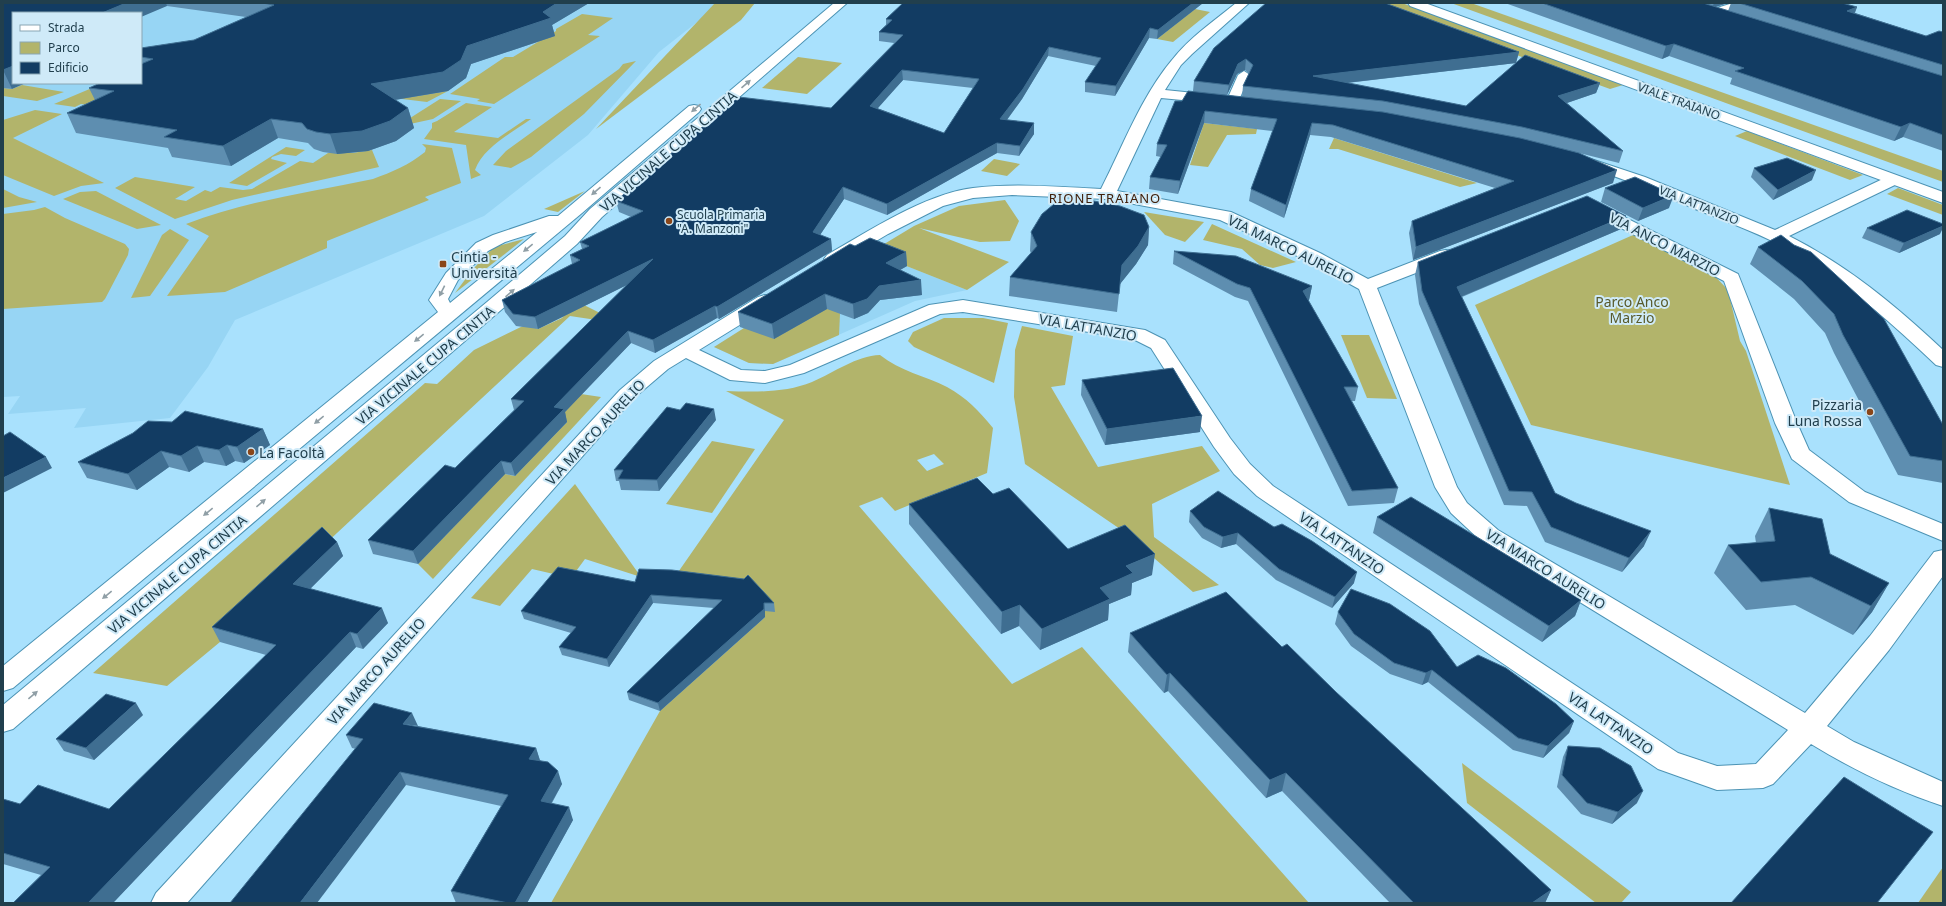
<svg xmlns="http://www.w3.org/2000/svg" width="1946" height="906" font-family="'Noto Sans',sans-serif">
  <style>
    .built { fill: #97d5f4; fill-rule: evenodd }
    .green { fill: #b2b46b; fill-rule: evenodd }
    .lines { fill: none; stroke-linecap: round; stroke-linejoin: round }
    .pedestrian-casing { stroke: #4c93b4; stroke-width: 2 }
    .minor-casing { stroke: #4c93b4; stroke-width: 2 }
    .secondary-casing { stroke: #4c93b4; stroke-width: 2 }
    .pedestrian { fill: #fff; fill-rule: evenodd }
    .minor { fill: #fff; fill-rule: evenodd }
    .secondary { fill: #fff; fill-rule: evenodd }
    .wall { fill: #5e8eb0; fill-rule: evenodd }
    .shaded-wall { fill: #3f6e91 }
    .building { fill: #123c63; stroke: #3f6e91; fill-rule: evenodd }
    .oneway { fill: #909fa6 }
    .poi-dot { fill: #8a4619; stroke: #cfeaf8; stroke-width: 1.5 }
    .labels { text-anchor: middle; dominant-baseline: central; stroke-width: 4; stroke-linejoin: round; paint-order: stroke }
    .far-street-label { font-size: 12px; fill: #213f4d; stroke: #cfeaf8 }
    .far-poi-label { font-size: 12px; fill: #213f4d; stroke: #cfeaf8; text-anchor: start }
    .far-neighbourhood-label { font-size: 13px; letter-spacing: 1px; fill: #41200b; stroke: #cfeaf8 }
    .street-label { font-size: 14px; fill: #213f4d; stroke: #cfeaf8 }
    .poi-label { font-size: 14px; fill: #213f4d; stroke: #cfeaf8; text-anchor: start }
    .park-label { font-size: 14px; fill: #585a2b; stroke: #cfeaf8 }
  </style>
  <rect width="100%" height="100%" fill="#a9e1fd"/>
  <g class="built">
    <path d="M3 3H719L715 8 659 52 588 135 484 216 235 320 208 367 170 418 74 428 86 408 8 414 20 396 3 397ZM13 13H141V83H13Z"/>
    <polygon points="871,252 967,290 915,301 773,364 749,363 714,347"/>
  </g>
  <g class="green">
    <polygon points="715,3 755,3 741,20 596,129"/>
    <polygon points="1374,3 1402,3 1623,85 1610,89"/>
    <polygon points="1451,3 1471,3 1943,171 1943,182"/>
    <polygon points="1195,9 1210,12 1173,42 1157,39"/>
    <polygon points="582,14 613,18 588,35 600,36 494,104 477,101 480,99 450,94 505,57 513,57 556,31 556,29"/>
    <polygon points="798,57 842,63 807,94 762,88"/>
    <polygon points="636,61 584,114 531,157 511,168 493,165 506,151 619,69 623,64"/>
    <polygon points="121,83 88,105 81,104 75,107 54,104 92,88"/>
    <polygon points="22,85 64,92 37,101 3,96 3,88 12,89"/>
    <polygon points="448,91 427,102 394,98 411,97"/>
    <polygon points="440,99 461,101 433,119 410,124 407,120"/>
    <path d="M466 103 492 107 454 132 498 138 526 119H531C512 133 483 147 475 170L481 175 471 179 466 145 424 139 432 128V123L437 121Z"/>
    <polygon points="35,110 62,114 13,138 104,183 81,186 54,196 3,175 3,120"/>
    <polygon points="1204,123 1257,129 1256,134 1227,135 1208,167 1190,165"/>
    <polygon points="1747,131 1863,175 1850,180 1735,136"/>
    <polygon points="1334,138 1477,183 1460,187 1338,149 1329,149"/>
    <path d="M422 144 452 148 461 183 425 197 429 200 327 241V248L225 292 167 296 209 236 186 224C246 201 310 192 373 179 392 172 409 165 425 152L426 148Z"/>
    <polygon points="286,147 305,150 296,156 281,154 272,157 271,159 287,163 247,186 229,183"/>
    <polygon points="372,150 379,167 232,200 175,219 115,188 135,177 195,187 175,199 186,201 205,190 211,192 220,187 243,190 252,189 300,161 313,163 328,153 352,153"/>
    <polygon points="994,159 1020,164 1007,176 981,171"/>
    <polygon points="1898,188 1943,205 1943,215 1887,194"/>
    <polygon points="3,189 19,197 37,202 3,208"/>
    <polygon points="96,191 161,225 137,229 63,199 80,192"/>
    <polygon points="585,191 558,212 544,209"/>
    <polygon points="1005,200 1019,221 1010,241 980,242 919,228 1009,262 967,290 871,252 914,226 959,206"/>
    <polygon points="45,207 65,218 125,244 129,249 128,255 105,299 102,302 3,309 3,214 34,210"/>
    <polygon points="1144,212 1204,222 1185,242 1165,235"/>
    <polygon points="1212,224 1296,262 1273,268 1260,265 1242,249 1203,240"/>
    <polygon points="170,229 189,240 150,296 131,298 162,235"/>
    <polygon points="1633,235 1711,272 1728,290 1740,341 1746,351 1790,485 1531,425 1475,305"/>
    <polygon points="524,239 455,293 473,269 494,247"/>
    <polygon points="576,301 612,319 610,322 570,316 220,642 167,686 93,673 425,383 437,384 474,350 527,324 538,329 562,318"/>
    <polygon points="835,304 840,314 839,335 773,364 749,363 714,347 744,328"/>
    <polygon points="944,318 983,318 1008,323 994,383 914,347 908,341 913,332"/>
    <polygon points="1022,326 1073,336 1065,385 1051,387 1098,467 1202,446 1220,471 1152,504 1154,537 1219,585 1193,592 1123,531 1025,464 1014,397 1015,350"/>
    <polygon points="1341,335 1369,335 1397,399 1367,398"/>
    <path d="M880 355C900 371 925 376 947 387 967 398 979 411 993 428L987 473 895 511 882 497 859 506 1012 684 1082 647 1309 903H551L660 711 765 617 674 578 784 420 726 391C755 392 785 393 812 382 835 372 856 356 880 355ZM934 454 944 464 927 471 917 460Z"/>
    <polygon points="581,394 601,397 433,579 418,564 491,488 489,471 515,476 567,422 557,420"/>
    <polygon points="712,441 755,449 712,513 666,504"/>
    <polygon points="575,484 641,577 585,559 571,578 532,569 500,606 471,598"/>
    <polygon points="1462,763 1631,892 1621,903 1596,903 1467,803"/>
    <polygon points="1943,867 1943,903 1918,903"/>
  </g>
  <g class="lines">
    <g class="pedestrian-casing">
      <g id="pedestrian">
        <polygon points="1733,3 1749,3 1748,5 1711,16 1706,13 1707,11"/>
        <polygon points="1244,71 1250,75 1238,102 1236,105 1228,105 1226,102 1238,75"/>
      </g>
    </g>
    <g class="minor-casing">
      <g id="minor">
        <path d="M1236 3H1249L1192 54 1181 65 1165 90 1214 95 1219 96 1221 99 1219 102 1214 103 1161 98 1117 191 1231 212 1320 253 1368 279 1440 251 1446 250 1452 251 1455 255 1452 259 1377 288 1457 487 1467 503 1498 530 1805 713 1870 636 1934 552 1943 550V576L1889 650 1827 726 1854 742 1943 782V806C1897 791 1852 769 1811 744L1773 784 1763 788 1717 790 1658 769 1257 496 1234 474 1214 447 1151 348 1133 339 963 312 940 314 804 373 765 383 730 380 686 358 668 369 634 398 187 903H151L156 893 620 390 654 361 758 297 765 295 772 297 774 301 772 305 699 350 741 370 765 371 790 365 929 305 963 300 1145 330 1165 340 1230 438 1250 464 1273 486 1678 753 1717 766 1756 764 1788 730 1482 542 1451 513 1435 487 1359 289 1308 261 1220 220 1107 199 1012 195 973 198 943 206 888 234 839 263 833 264 827 263 824 259 827 255C869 231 925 194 973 188 1016 183 1059 187 1101 189 1123 146 1141 97 1172 60 1189 38 1214 21 1236 3Z"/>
        <path d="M1588 158 1645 177 1775 230 1887 177 1893 175 1899 177 1901 180 1899 183 1789 236C1847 265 1896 306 1943 350V367L1936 365C1892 323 1847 283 1793 252 1762 234 1727 222 1693 208 1657 193 1621 177 1583 166L1580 163 1583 160Z"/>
        <polygon points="1596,203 1738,274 1797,423 1809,450 1865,492 1943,524 1943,541 1849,502 1792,459 1775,423 1724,281 1590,212 1588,208 1590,204"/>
      </g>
    </g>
    <g class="secondary-casing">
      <g id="secondary">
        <polygon points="834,3 847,3 602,217 577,244 501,310 13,729 3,732 3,705 487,302 565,236 590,209"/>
        <polygon points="1408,3 1425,3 1943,192 1943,203 1410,6"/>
        <path d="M694 105 699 106 701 109 699 112 582 213 13 688 3 691V666L438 312 429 300 446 273 476 243 493 235 549 216H558L689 106ZM537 232 450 303 448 299 458 280 488 251 505 242Z"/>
      </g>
    </g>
    <use href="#pedestrian" class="pedestrian"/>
    <use href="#minor" class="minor"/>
    <use href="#secondary" class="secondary"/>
  </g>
  <g class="wall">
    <polygon points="3,3 589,3 552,25 555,36 471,64 466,78 448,91 395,100 408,108 414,128 396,141 368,151 337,154 323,152 314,149 308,143 278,138 231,166 172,157 168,148 76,133 67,113 95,100 89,88 141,83 141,48 194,40 246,17 167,6 13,13 12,89 3,88"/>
    <path d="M903 3H1203L1157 39 1149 38 1115 96 1085 92V82L1096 66 1048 56 1022 99 1007 120 1034 134 1019 156 997 153 887 215 844 199 820 235 831 239 832 251 719 319 717 318 655 353 631 343 565 412 567 422 515 476 505 474 418 564 373 554 368 540 455 468 514 410 511 399 627 285 538 329 516 326 505 312 502 300 572 264 570 255 582 249 580 242 631 217 619 212 616 201 831 108 894 43 879 41V32L886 25V19ZM903 80 973 88 944 133 877 108Z"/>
    <polygon points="1505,3 1728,3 1715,7 1728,11 1731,3 1842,3 1857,7 1855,13 1926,36 1943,32 1943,151 1903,137 1894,141 1730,84 1732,78 1669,56 1662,59"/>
    <path d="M1214 48 1519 52 1516 62 1600 83 1596 93 1567 103 1623 151 1619 163 1575 152 1613 183 1413 260 1409 233 1412 221 1495 188 1331 137 1310 135 1284 218 1249 201 1251 189 1273 131 1204 123 1178 194 1149 189 1150 177 1161 157 1156 156 1157 144 1182 101 1193 91 1194 81ZM1516 63 1466 106 1347 83ZM1245 70 1249 74 1243 86 1242 97 1227 95 1237 74Z"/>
    <polygon points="1754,168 1812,180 1773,200 1751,177"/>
    <polygon points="1605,188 1669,208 1638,221 1601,202"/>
    <polygon points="1149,227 1148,245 1136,264 1120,284 1117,312 1009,296 1010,277 1031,253 1030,251 1031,232"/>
    <polygon points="1867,228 1940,234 1899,253 1862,238"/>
    <polygon points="1621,229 1462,297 1555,493 1644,546 1622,572 1545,542 1527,506 1504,505 1419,304 1415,275 1418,262"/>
    <polygon points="1781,235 1943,425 1943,483 1898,475 1834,353 1825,333 1794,299 1750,264 1758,247"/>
    <polygon points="855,246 906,252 907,266 900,270 922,295 880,300 868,313 854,319 827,309 774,339 740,327 738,312"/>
    <polygon points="1174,251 1312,286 1309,300 1308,300 1358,387 1355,401 1352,401 1398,488 1394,503 1348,506 1248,301 1235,297 1173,264"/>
    <polygon points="1082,380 1200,432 1105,445 1081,395"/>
    <polygon points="716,420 659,491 621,490 619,481 616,481 614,470"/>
    <polygon points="263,429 270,445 244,463 235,461 226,466 204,462 189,472 169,467 137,490 87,478 78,462"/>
    <polygon points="993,494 1068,549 1152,575 1132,583 1131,595 1109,604 1108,620 1040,650 1019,626 1001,634 909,524 909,504"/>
    <polygon points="1769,508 1830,554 1889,583 1872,612 1853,635 1795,605 1746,610 1714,573 1728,545 1756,543 1755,536"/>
    <polygon points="1190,511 1354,583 1332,608 1276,580 1236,544 1221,548 1202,538 1189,522"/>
    <polygon points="1377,517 1581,600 1575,616 1542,642 1373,533"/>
    <polygon points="337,542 343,556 310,589 388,623 363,649 356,647 113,903 13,903 41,875 3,864 3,799 20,804 109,809 266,655 220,642 212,627"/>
    <polygon points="635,582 774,603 775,612 765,611 765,617 660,711 629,700 627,692 714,608 653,603 609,667 562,655 559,647 571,633 524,619 521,611"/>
    <polygon points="1338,612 1574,721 1569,733 1543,758 1513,750 1428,682 1422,685 1390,674 1351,646 1335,624"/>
    <polygon points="1130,633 1282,647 1336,692 1551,890 1545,903 1390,903 1282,791 1266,798 1168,691 1164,693 1128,652"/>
    <polygon points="143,715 94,760 64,751 56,739"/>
    <polygon points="418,726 536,748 540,760 562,784 552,803 573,820 527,903 456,903 451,891 501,806 406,785 356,749 352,748 346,735"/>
    <polygon points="1568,746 1637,803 1612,824 1581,814 1557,787 1563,757"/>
  </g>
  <g class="shaded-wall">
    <polygon points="126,3 166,3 167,6 141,17 141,13 102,13"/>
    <polygon points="557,3 589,3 552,25 555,36 471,64 466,78 448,91 376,103 371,84 467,46 543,12"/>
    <polygon points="1193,3 1203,3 1157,39 1158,30"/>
    <polygon points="1714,3 1728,3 1712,8"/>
    <polygon points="1857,7 1852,19 1847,11"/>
    <polygon points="1150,28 1149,38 1115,96 1116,86"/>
    <polygon points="1674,44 1669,56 1662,59 1666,46"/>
    <polygon points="1049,47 1048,56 1022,99 1000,129 1000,119"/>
    <polygon points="1519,52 1516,63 1311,87 1313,76"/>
    <polygon points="1246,59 1245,70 1237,74 1227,95 1229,85 1238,64"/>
    <polygon points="13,66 13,83 26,83 12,89 3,70"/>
    <polygon points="902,70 903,80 871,116 870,106"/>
    <polygon points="1600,83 1596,93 1555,107 1558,96"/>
    <polygon points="408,108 414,128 396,141 368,151 337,154 330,134"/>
    <polygon points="1205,111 1204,123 1178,194 1180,181"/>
    <polygon points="271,119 278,138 231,166 223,146"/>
    <polygon points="1034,123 1034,134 1019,156 1020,146"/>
    <polygon points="1312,123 1310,135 1284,218 1286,205"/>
    <polygon points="1910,123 1903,137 1894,141 1901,127"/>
    <polygon points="997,143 997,153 887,215 887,204"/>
    <polygon points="1617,170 1613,183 1413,260 1416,247"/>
    <polygon points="1816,170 1812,180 1773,200 1778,190"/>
    <polygon points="843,187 844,199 814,244 813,232"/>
    <polygon points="1674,195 1669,208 1638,221 1643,208"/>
    <polygon points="1626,216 1621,229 1453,300 1457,287"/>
    <polygon points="1943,226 1943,228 1940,234 1899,253 1904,243"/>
    <polygon points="1149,227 1148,245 1136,264 1120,284 1117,312 1122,265"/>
    <polygon points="831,239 832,251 719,319 717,307"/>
    <polygon points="906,252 907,266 886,278 886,263"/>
    <polygon points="653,259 655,271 538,329 535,317"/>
    <polygon points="921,280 922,295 880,300 868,313 854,319 853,304 879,286"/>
    <polygon points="1312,286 1309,300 1300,305 1303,291"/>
    <polygon points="825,294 827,309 774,339 772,324"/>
    <polygon points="715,306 717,318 655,353 653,340"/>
    <polygon points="628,331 631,343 565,412 567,422 515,476 511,463 554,407"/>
    <polygon points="714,409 716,420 659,491 657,480"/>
    <polygon points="1202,416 1200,432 1105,445 1107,429"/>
    <polygon points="263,429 270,445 244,463 237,447"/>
    <polygon points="227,445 235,461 226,466 219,450"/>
    <polygon points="197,446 204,462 189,472 181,456"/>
    <polygon points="161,451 169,467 137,490 128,474"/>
    <polygon points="46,457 52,468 3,493 3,478"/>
    <polygon points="501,461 505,474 418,564 413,551"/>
    <polygon points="1651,531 1644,546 1622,572 1629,558"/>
    <polygon points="1238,533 1236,544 1221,548 1223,537"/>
    <polygon points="337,542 343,556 300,599 293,584"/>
    <polygon points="1155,554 1152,575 1132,583 1131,595 1109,604 1108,620 1040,650 1042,629 1100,588 1126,566"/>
    <polygon points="1357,572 1354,583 1332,608 1335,597"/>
    <polygon points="1889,583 1872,612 1853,635 1871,606"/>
    <polygon points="651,595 653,603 609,667 607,659"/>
    <polygon points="1581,600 1575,616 1542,642 1549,626"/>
    <polygon points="764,603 765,611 765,617 660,711 658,703"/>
    <polygon points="1020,605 1019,626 1001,634 1002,612"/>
    <polygon points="382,608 388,623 363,649 357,634"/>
    <polygon points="350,632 356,647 113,903 88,903"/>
    <polygon points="1432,670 1428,682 1422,685 1426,673"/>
    <polygon points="1170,673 1168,691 1164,693 1167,675"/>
    <polygon points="136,703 143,715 94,760 86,748"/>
    <polygon points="412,713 418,726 403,724"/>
    <polygon points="1574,721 1569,733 1543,758 1548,746"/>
    <polygon points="536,748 540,761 529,759"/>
    <polygon points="558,771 562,784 545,814 541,801"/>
    <polygon points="400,772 406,785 317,903 300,903"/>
    <polygon points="1286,773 1282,791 1266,798 1270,780"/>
    <polygon points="1643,791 1637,803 1612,824 1618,812"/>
    <polygon points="569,807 573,820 527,903 515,903"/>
    <polygon points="1551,890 1545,903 1532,903"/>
  </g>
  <g class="building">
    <polygon points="3,3 126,3 102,13 13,13 13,66 3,70"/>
    <polygon points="262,3 557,3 543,12 551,18 467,46 461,60 443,72 371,84 408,108 390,121 362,131 330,134 316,132 307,129 302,123 271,119 223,146 164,137 177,130 67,113 114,91 89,88 100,83 141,83 141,64 153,59 141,57 141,48 194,40 274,5"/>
    <path d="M903 3H1193L1158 30 1150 28 1116 86 1085 82 1101 58 1049 47 1023 89 1000 119 1034 123 1020 146 997 143 887 204 843 187 813 232 831 239 717 307 715 306 653 340 628 331 554 407 564 409 511 463 501 461 413 551 368 540 445 465 455 468 524 401 511 399 653 259 535 317 513 314 502 300 580 260 570 255 589 246 580 242 643 211 616 201 690 137 739 97 831 108 903 35 879 32 892 20 886 19ZM902 70 979 79 944 133 870 106Z"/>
    <polygon points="1266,3 1385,3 1519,52 1313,76 1466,106 1525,55 1600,83 1558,96 1623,151 1522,127 1383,101 1243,86 1253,65 1246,59 1238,64 1229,85 1194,81 1214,48"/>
    <polygon points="1542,3 1703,3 1943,76 1943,135 1910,123 1901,127 1735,71 1744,68 1674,44 1666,46"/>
    <polygon points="1739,3 1842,3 1857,7 1847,11 1926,36 1939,31 1943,32 1943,65"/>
    <polygon points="1188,91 1383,112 1520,138 1579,153 1617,170 1416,247 1412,221 1514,181 1333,125 1312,123 1286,205 1251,189 1277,119 1205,111 1180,181 1150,177 1167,145 1157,144 1175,101 1182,101"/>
    <polygon points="1787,158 1816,170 1778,190 1754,168"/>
    <polygon points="1635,177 1674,195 1643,208 1605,188"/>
    <polygon points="1587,196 1626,216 1457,287 1555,493 1576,503 1651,531 1629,558 1551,527 1532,492 1509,491 1422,291 1418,262"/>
    <polygon points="1094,201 1120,206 1144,215 1149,227 1138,246 1122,265 1119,294 1010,277 1037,246 1031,232 1042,214 1054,204"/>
    <polygon points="1907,210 1943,224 1943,226 1904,243 1867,228"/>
    <polygon points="1781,235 1794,245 1811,252 1884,319 1943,425 1943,461 1910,456 1843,335 1834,314 1802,281 1758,247"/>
    <polygon points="870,238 906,252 886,263 921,280 879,286 867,299 853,304 825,294 772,324 738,312 850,244 855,246"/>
    <polygon points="1174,251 1236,256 1312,286 1303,291 1358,387 1344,387 1398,488 1352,491 1250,288 1237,284"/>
    <polygon points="1173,368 1202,416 1107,429 1082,380"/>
    <polygon points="686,403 714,409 657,480 618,479 623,470 614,470 667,407 680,410"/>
    <polygon points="185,411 263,429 237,447 227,445 219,450 197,446 181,456 161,451 128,474 78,462 133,433 148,421 172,422"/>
    <polygon points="10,432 46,457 3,478 3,436"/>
    <polygon points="977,478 993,494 1009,488 1068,549 1125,525 1155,554 1126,566 1133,573 1100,588 1110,599 1042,629 1020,605 1002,612 909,504"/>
    <polygon points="1218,491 1274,527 1282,524 1312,541 1357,572 1335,597 1279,569 1238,533 1223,537 1204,527 1190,511"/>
    <polygon points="1411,497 1581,600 1549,626 1377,517"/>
    <polygon points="1769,508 1822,519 1830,554 1889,583 1871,606 1811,577 1761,582 1728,545 1775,541"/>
    <polygon points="322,527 337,542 293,584 382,608 357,634 350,632 88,903 13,903 50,867 3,853 3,799 20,804 38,785 109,809 276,645 212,627"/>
    <polygon points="558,567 635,582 639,569 672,570 744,579 748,575 774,603 764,603 764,609 658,703 627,692 722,600 651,595 607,659 559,647 576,627 521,611"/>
    <polygon points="1351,589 1390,604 1430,631 1457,667 1478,655 1506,668 1556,704 1574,721 1548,746 1518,738 1432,670 1426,673 1394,663 1354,634 1338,612"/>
    <polygon points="1226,592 1282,647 1287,644 1336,692 1551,890 1532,903 1414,903 1286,773 1270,780 1170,673 1167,675 1130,633"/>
    <polygon points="106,694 136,703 86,748 56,739"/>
    <polygon points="374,703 412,713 403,724 536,748 529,759 548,762 558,771 541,801 569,807 515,903 508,903 451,891 508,795 400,772 300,903 230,903 363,739 346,735"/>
    <polygon points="1568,746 1600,748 1631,766 1643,791 1618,812 1587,803 1562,775"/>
    <polygon points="1844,777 1933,832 1877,903 1731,903"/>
  </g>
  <defs><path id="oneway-solid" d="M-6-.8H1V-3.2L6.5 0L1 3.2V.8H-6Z"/></defs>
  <g class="oneway">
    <use href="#oneway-solid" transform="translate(746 84) rotate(-41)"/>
    <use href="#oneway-solid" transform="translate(696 108) rotate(140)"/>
    <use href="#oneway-solid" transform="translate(596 191) rotate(139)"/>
    <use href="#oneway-solid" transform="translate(528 248) rotate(141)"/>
    <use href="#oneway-solid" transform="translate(442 291) rotate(116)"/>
    <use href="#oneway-solid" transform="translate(510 293) rotate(-41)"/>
    <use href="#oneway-solid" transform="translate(419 338) rotate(141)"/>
    <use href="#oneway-solid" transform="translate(319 420) rotate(141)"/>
    <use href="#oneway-solid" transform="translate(261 503) rotate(-40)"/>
    <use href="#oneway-solid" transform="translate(208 512) rotate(141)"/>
    <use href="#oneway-solid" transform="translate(107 595) rotate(141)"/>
    <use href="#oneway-solid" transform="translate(33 695) rotate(-40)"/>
  </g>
  <g class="poi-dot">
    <circle cx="669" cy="221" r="4"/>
    <rect x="439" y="260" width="8" height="8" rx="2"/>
    <circle cx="1870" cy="412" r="4"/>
    <circle cx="251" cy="452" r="4"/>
  </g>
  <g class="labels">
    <g class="far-street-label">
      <text transform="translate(1679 101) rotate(20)">VIALE TRAIANO</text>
      <text transform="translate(1699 205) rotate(22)">VIA LATTANZIO</text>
    </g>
    <g class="far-poi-label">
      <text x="677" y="214">Scuola Primaria<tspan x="677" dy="14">"A. Manzoni"</tspan></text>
    </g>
    <g class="far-neighbourhood-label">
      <text x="1105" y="198">RIONE TRAIANO</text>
    </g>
    <g class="street-label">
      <text transform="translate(668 151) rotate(-41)">VIA VICINALE CUPA CINTIA</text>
      <text transform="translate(1665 244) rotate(27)">VIA ANCO MARZIO</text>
      <text transform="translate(1291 249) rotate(26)">VIA MARCO AURELIO</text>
      <text transform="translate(1088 327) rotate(10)">VIA LATTANZIO</text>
      <text transform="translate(425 365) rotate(-40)">VIA VICINALE CUPA CINTIA</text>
      <text transform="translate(595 432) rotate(-47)">VIA MARCO AURELIO</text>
      <text transform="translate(1342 543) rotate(34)">VIA LATTANZIO</text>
      <text transform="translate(1546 569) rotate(32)">VIA MARCO AURELIO</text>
      <text transform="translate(177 574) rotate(-40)">VIA VICINALE CUPA CINTIA</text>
      <text transform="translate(376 671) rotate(-48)">VIA MARCO AURELIO</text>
      <text transform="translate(1611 723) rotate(34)">VIA LATTANZIO</text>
    </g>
    <g class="poi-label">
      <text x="451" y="256">Cintia -<tspan x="451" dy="16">Università</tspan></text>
      <text x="1862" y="404" text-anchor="end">Pizzaria<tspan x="1862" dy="16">Luna Rossa</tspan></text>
      <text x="259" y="452">La Facoltà</text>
    </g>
    <g class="park-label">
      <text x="1632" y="301">Parco Anco<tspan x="1632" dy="16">Marzio</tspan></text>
    </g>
  </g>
  <rect width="1946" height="906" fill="none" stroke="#213f4d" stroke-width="8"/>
  <rect x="12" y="12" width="130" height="72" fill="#cfeaf8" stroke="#89a6b4"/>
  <rect x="20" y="25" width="20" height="6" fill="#ffffff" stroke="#89a6b4"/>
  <text x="48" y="32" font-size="12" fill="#213f4d">Strada</text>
  <rect x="20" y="42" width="20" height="12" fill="#b2b46b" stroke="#89a6b4"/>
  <text x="48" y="52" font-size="12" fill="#213f4d">Parco</text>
  <rect x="20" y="62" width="20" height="12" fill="#123c63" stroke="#89a6b4"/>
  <text x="48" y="72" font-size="12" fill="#213f4d">Edificio</text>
</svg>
